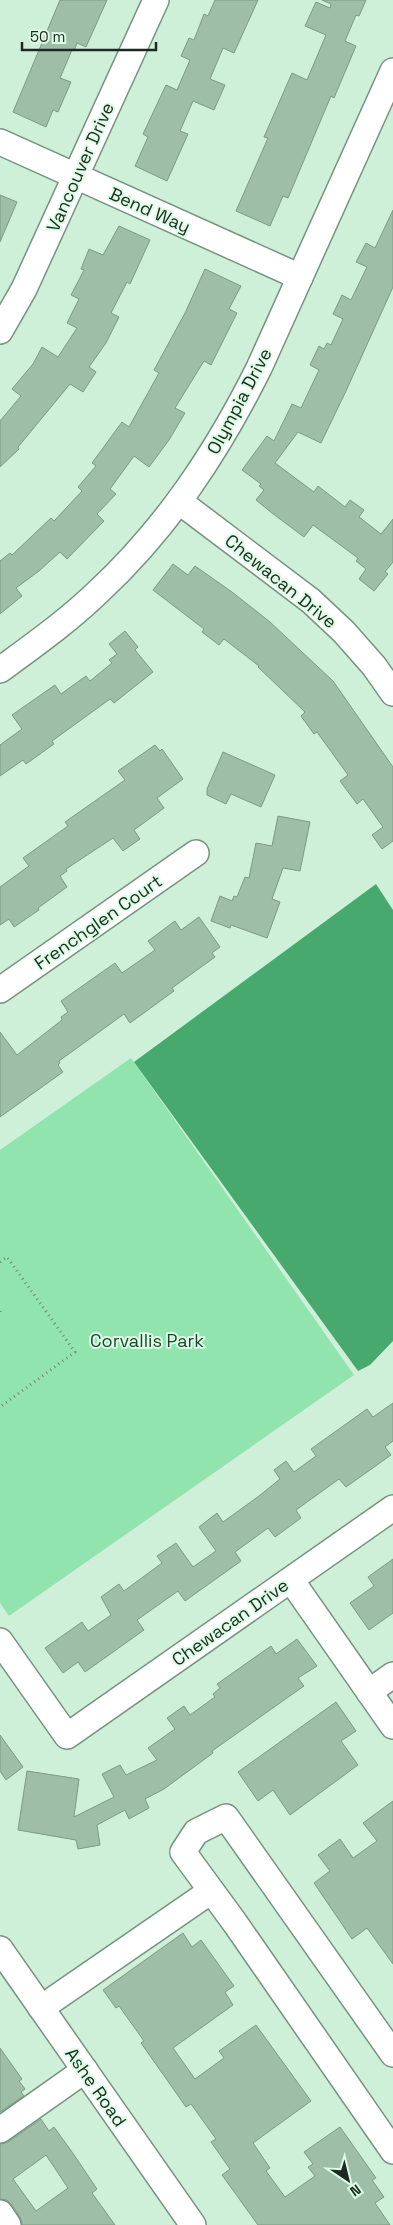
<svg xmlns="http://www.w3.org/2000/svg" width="393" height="2225" font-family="'Space Grotesk',sans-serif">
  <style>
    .green { fill: #91e4ad }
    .water { fill: #48a96f }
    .building { fill: #9ebea7; stroke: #7c9a85; fill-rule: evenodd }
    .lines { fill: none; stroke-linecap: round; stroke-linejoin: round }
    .minor-casing { stroke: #75937e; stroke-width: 28 }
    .path { stroke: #728878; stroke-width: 3; stroke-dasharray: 1 4; stroke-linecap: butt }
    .minor { stroke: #fff; stroke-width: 25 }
    .labels { text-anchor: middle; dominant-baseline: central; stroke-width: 4; stroke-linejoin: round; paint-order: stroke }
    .street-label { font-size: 18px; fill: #1d2a21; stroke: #dcfde5 }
    .park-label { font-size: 18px; fill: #1c442c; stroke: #dcfde5 }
  </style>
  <rect width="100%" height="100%" fill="#cff0d8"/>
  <polygon class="green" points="131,1058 354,1375 9,1616 0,1603 0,1150"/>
  <polygon class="water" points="376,884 393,910 393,1341 370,1365 358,1371 134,1062"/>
  <g class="building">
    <polygon points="60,0 107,0 86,47 77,43 74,51 72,50 60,78 71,82 58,112 53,110 46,127 13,112"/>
    <polygon points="215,0 258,0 234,53 223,48 210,79 225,85 214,110 193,101 180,131 188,134 167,181 135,166 148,137 143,134 166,85 177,90 190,60 181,56 189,38 194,40 204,14 208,16"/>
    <polygon points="322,0 366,0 359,16 356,15 345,41 356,46 334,98 331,96 288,198 283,196 270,226 236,211 268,138 264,137 292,73 307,80 326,35 305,26 316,2 330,8 331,4"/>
    <polygon points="0,195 17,202 0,242"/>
    <polygon points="393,210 393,287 346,391 321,443 298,432 275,463 314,492 318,486 345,507 350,500 364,510 359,517 381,534 393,519 393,562 385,572 388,574 374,591 359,579 366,569 356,561 358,558 313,525 304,537 272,513 256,500 264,490 259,486 261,484 242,470 267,436 274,441 292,404 301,408 319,370 310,365 319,346 324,349 327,343 331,345 343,319 333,314 342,295 351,300 367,267 356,262 366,243 375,248"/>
    <polygon points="119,226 150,240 130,284 127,282 111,313 119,317 106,343 89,367 96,372 83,392 70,384 18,447 19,449 0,467 0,421 21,396 12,389 33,364 42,347 58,357 77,328 67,323 79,299 71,295 84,270 81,269 89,249 103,255"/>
    <polygon points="205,269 241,286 229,309 237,313 211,365 204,361 175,408 185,413 169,440 149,467 134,456 110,489 116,494 97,514 104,521 67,559 60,552 39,571 16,588 22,596 0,614 0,561 10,553 12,555 51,518 54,521 82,491 78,487 96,466 92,463 122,422 129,427 159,373 154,370 185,313"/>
    <polygon points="173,564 188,575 195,566 232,592 270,622 333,681 393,767 393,841 382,849 372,835 383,827 363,799 357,804 340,781 348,775 317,732 314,734 301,716 305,712 258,667 259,666 224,639 219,645 202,632 204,629 153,590"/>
    <polygon points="125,631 138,647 135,650 153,672 114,703 110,699 52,741 54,744 26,764 23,760 0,776 0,745 22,729 12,715 55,685 61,694 86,676 90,681 112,663 109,660 117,654 109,644"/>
    <polygon points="155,745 160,751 162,749 183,779 157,798 164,808 134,830 140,839 123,851 113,838 66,869 67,871 60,876 67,887 38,908 39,910 14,927 9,919 0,925 0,887 29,866 23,858 68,826 65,822 125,780 118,771"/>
    <polygon points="223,752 275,775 261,807 231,794 226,804 207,795 207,789"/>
    <polygon points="278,816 310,822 300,871 283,868 272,899 280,902 267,938 231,925 230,928 211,921 220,896 232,901 234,896 237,897 245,877 249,878 256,843 272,846"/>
    <polygon points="199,917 220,947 212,953 215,957 172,988 174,991 130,1023 124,1014 59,1061 60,1063 58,1065 63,1072 0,1117 0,1032 17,1055 62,1020 61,1017 68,1012 61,1001 115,963 122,973 155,950 148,941 175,921 181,930"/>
    <polygon points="393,1403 393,1441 385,1447 391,1455 346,1487 339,1479 296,1510 301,1518 275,1537 268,1528 235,1552 241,1561 185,1601 178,1591 137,1620 144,1630 85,1672 78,1662 63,1673 45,1648 82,1622 88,1631 111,1615 101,1597 119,1584 124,1591 162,1563 157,1556 176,1543 193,1567 216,1551 199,1527 217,1513 223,1522 259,1496 280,1479 274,1470 286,1461 294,1472 316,1456 311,1449 367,1409 373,1417"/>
    <polygon points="393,1559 393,1613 369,1630 350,1603 374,1586 368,1577"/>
    <polygon points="297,1639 317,1666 298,1678 304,1686 212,1751 213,1753 164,1789 145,1799 149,1808 129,1819 125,1810 97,1825 100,1845 78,1849 76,1840 18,1830 27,1771 79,1779 74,1817 114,1797 102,1774 120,1765 126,1775 157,1760 148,1748 175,1729 167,1718 184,1706 190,1715 215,1697 213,1694 220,1688 217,1684 271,1646 276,1654"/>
    <polygon points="336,1702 356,1731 341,1741 358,1765 290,1815 273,1790 258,1801 238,1772"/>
    <polygon points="0,1735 23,1767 6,1780 0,1771"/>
    <polygon points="393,1801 393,1964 367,1928 352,1939 314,1883 330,1871 318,1855 340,1839 353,1858 377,1841 363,1823"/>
    <polygon points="183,1933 192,1947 201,1940 234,1986 225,1992 233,2005 173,2048 195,2079 224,2058 219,2051 256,2025 311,2101 253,2143 270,2168 266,2171 285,2197 315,2176 308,2167 313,2164 304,2152 340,2127 376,2178 372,2180 384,2197 375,2203 390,2225 258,2225 222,2175 230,2169 211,2142 216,2139 191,2104 186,2107 141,2043 144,2041 119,2006 116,2008 103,1990"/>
    <polygon points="0,2048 22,2079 19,2081 25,2089 21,2092 24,2096 0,2112"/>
    <path d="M41 2119 49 2131 54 2127 72 2152 97 2189 92 2193 115 2225H22L20 2217 12 2205 7 2200 0 2199V2144L8 2142ZM46 2155 68 2188 36 2211 13 2179Z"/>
  </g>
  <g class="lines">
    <g class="minor-casing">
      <g id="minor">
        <polyline points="0,142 300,277"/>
        <polyline points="0,331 24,289 156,0"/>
        <polyline points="180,502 311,601 344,632 374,666 393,693"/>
        <path d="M0 670C34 645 68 621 98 592 167 528 217 452 259 368L393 71"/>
        <polyline points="0,990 196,853"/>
        <polyline points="291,1580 393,1726"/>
        <polyline points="0,1641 67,1736 393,1508"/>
        <polyline points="369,1692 393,1675"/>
        <polyline points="0,1949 193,2225"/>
        <polyline points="41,2008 211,1891"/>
        <polyline points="393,2054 226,1817 196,1832 183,1852 235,1923 393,2151"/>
        <polyline points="0,2130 85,2070"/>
        <polyline points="0,2213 8,2225"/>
      </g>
    </g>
    <g class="path">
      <polyline points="0,1262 7,1257 75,1352 0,1407"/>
      <polyline points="0,1311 0,1313"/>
    </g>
    <use href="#minor" class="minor"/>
  </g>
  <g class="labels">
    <g class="street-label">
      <text transform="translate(80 167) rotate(-66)">Vancouver Drive</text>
      <text transform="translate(150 210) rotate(24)">Bend Way</text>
      <text transform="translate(239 401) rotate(-62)">Olympia Drive</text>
      <text transform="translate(281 581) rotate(39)">Chewacan Drive</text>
      <text transform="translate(98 922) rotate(-35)">Frenchglen Court</text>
      <text transform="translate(230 1622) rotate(-35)">Chewacan Drive</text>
      <text transform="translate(96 2087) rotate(55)">Ashe Road</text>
    </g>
    <g class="park-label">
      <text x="147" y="1340">Corvallis Park</text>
    </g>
  </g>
  <g transform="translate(348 2180) rotate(145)" stroke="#dcfde5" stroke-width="4" paint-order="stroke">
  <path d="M0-4L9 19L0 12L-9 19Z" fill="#1d2a21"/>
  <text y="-8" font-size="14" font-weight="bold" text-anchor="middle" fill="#1d2a21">N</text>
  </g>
  <path d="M22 42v8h134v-8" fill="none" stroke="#1d2a21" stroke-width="2.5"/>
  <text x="30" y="42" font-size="15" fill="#1d2a21" stroke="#dcfde5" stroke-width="4" paint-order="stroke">50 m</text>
</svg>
